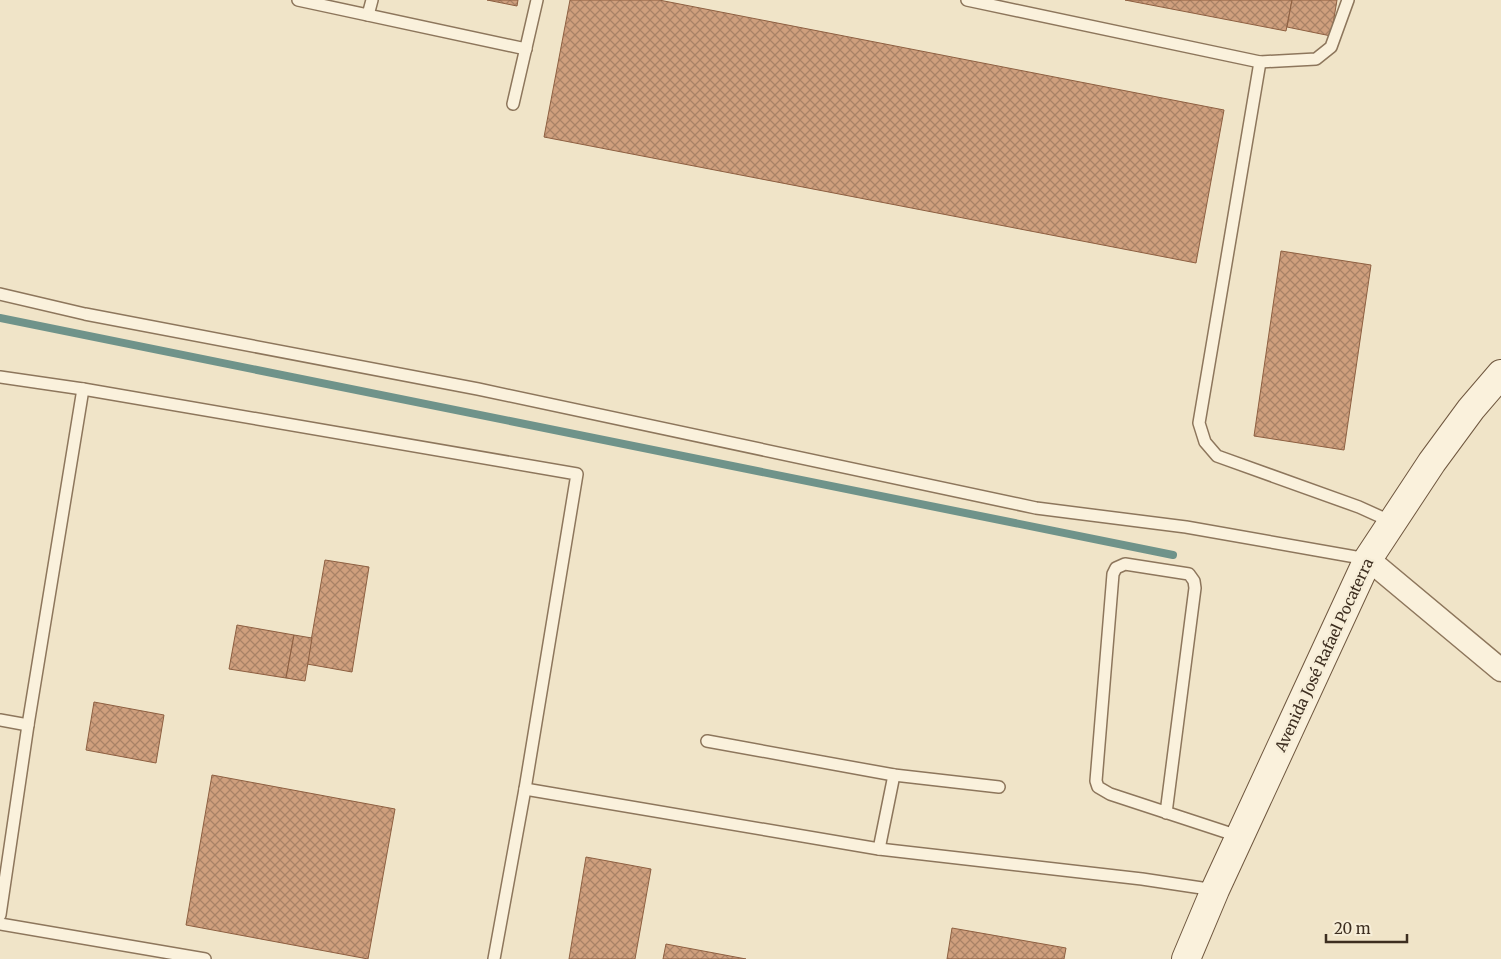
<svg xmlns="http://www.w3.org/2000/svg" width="1501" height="959" font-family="Merriweather,serif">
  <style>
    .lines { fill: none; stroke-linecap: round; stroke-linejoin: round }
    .stream { stroke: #6f938a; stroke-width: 8 }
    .building { fill: url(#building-cross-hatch); stroke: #8d5f41 }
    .lane-casing { stroke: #8d765c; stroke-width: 14 }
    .street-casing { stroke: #8d765c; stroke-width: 25 }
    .secondary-casing { stroke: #6f573f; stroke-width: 30 }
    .lane { stroke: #faf1dc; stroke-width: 11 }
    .street { stroke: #faf1dc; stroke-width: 22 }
    .secondary { stroke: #faf1dc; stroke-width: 28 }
    .labels { text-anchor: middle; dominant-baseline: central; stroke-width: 5; stroke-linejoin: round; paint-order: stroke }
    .street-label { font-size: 15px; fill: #3d2e20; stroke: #f7eed8 }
  </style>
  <defs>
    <pattern id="building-cross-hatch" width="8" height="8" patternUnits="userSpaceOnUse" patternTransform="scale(1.25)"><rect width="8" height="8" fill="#cf9f7d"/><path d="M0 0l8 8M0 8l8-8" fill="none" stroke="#a98266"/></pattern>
  </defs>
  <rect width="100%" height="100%" fill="#f0e4c8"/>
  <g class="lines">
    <polyline class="stream" points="0,318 1173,555"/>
  </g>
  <g class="building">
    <polygon points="487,0 518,0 517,6"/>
    <polygon points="570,0 659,0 1224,110 1196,263 544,137"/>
    <polygon points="1125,0 1292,0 1286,31"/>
    <polygon points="1292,0 1337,0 1331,36 1287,27"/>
    <polygon points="1281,251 1371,265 1344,450 1254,436"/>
    <polygon points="325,560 369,567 352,672 307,664"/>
    <polygon points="237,625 294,635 286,678 229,669"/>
    <polygon points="294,635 312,638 305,681 286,678"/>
    <polygon points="94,702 164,715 156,763 86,750"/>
    <polygon points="212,775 395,809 368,959 186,925"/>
    <polygon points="586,857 651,869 635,959 569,959"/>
    <polygon points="952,928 1066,948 1064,959 947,959"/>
    <polygon points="666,944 746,959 663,959"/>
  </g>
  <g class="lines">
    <g class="lane-casing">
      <g id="lane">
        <polyline points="298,0 526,49"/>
        <polyline points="967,0 1260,62 1199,423 1205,442 1217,456 1359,507 1392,522"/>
        <polyline points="368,15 372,0"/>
        <polyline points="1260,62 1316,59 1331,47 1348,0"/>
        <polyline points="513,104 537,0"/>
        <polyline points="0,294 85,314 478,389 1036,508 1186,527 1367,559"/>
        <polyline points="0,377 83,389"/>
        <polyline points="0,720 28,725"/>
        <polyline points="707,741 894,775 999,787"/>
        <polyline points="525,789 879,849 1142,879 1215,890"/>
        <polyline points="1166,813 1195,588 1194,581 1189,574 1125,564 1116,568 1113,574 1096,781 1098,787 1110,794 1241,837"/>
        <polyline points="879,849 894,775"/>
        <polyline points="0,915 28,725 83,389 577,474 525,789 494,959"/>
        <polyline points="0,924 205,959"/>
      </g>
    </g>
    <g class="street-casing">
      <polyline id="street" points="1368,559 1501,670"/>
    </g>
    <g class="secondary-casing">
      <polyline id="secondary" points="1186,959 1215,890 1368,559 1432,462 1471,409 1501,374"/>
    </g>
    <use href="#lane" class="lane"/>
    <use href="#street" class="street"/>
    <use href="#secondary" class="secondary"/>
  </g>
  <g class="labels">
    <g class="street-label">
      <text transform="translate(1324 655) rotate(-65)">Avenida José Rafael Pocaterra</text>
    </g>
  </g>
  <path d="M1326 934v8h81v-8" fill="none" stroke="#3d2e20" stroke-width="2.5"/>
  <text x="1334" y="934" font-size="15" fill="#3d2e20" stroke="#f7eed8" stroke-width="4" paint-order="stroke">20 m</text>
</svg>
